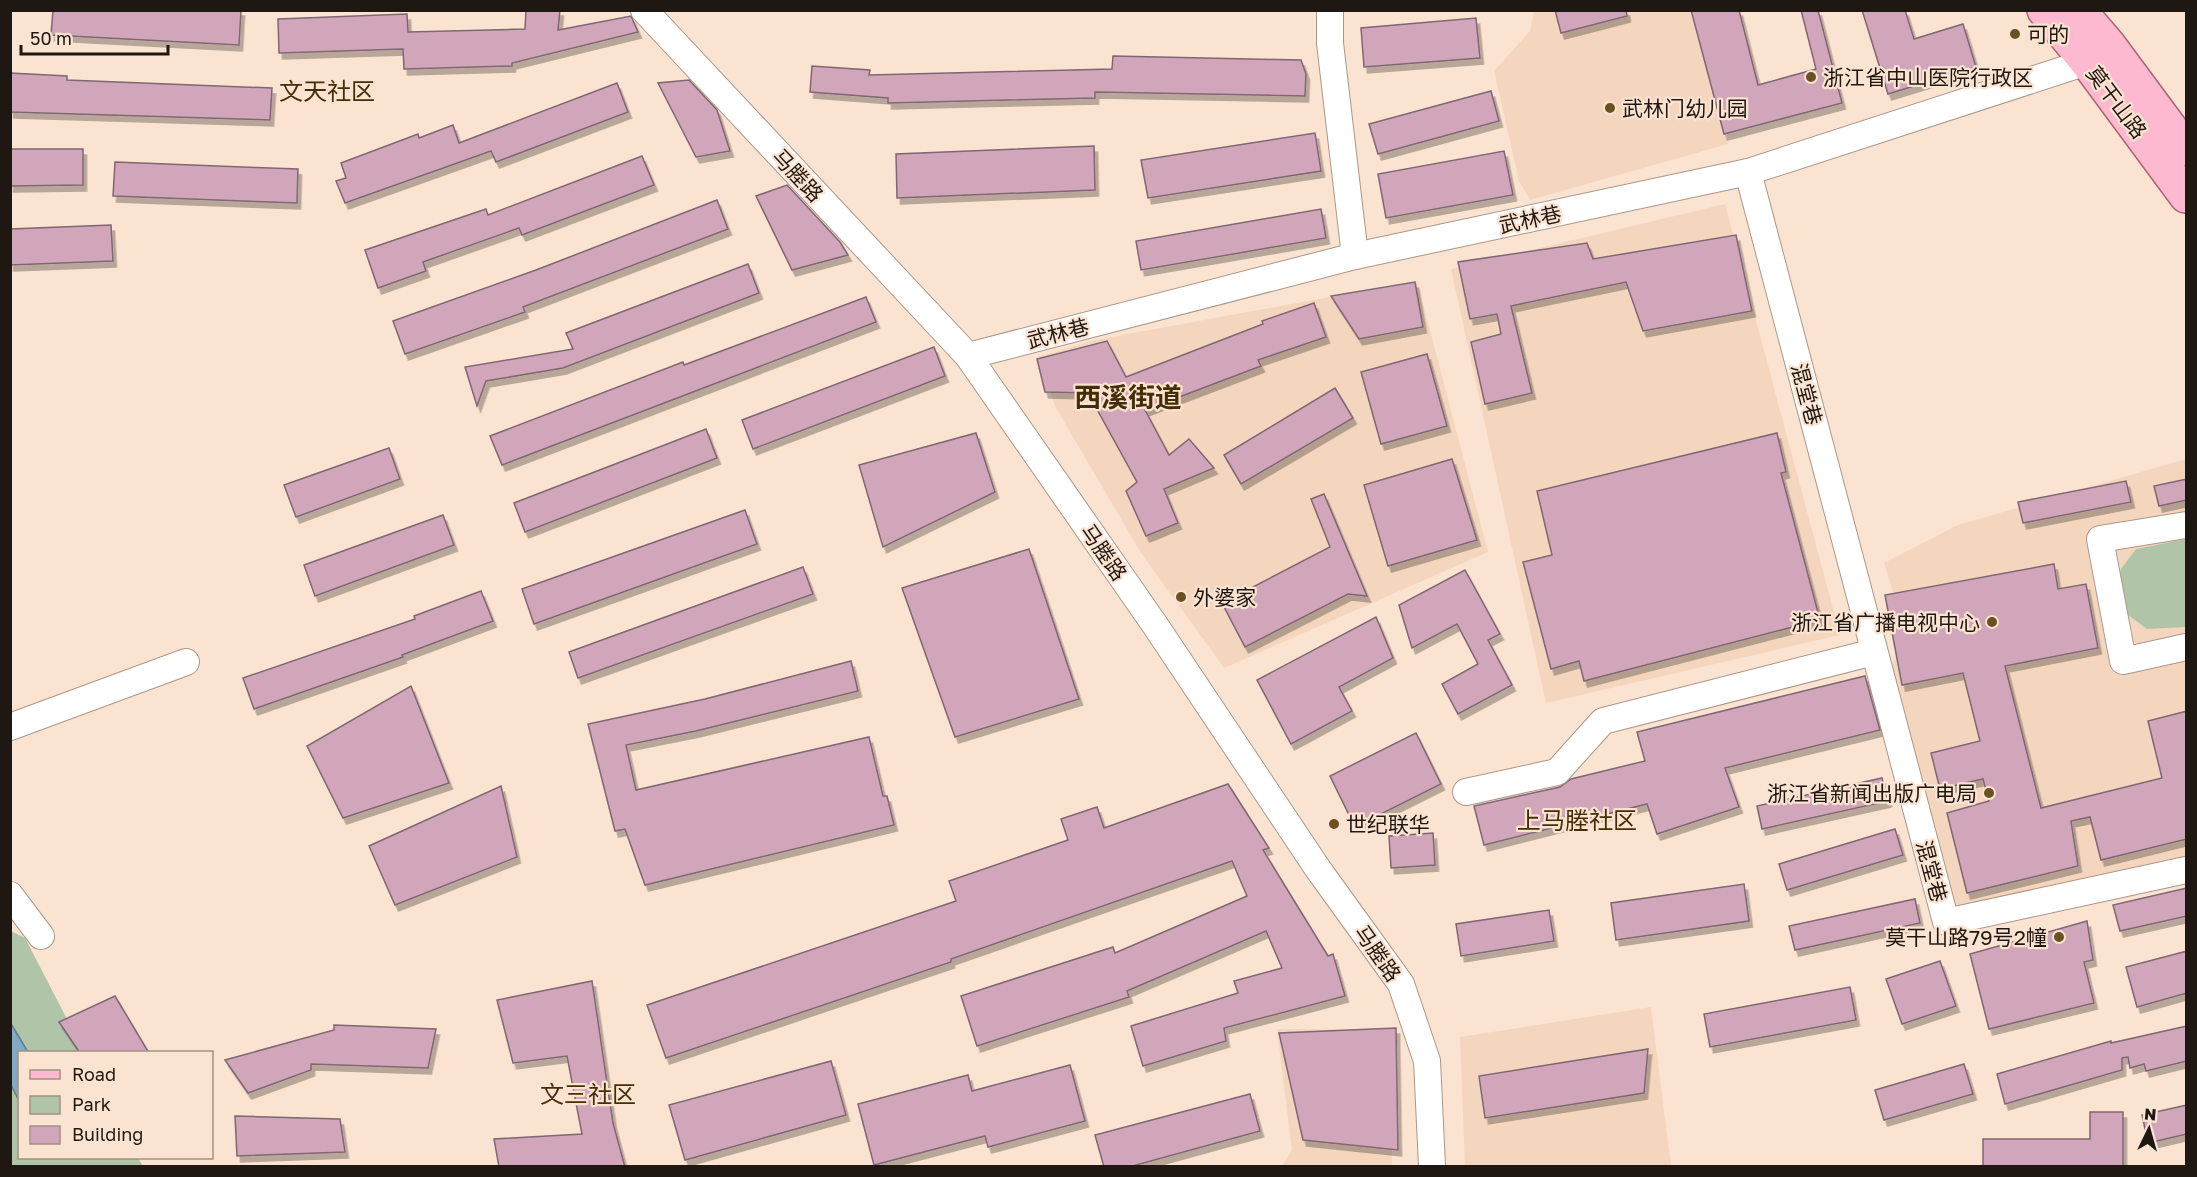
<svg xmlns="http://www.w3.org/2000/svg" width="2197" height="1177" font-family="'Golos Text','Noto Sans SC',sans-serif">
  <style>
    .built { fill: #f4d6bf }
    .green { fill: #b0c4a7 }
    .water { fill: #81aac4; stroke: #647e8e; stroke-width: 1.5 }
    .building { fill: #d1a5ba; stroke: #7f6773; stroke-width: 1.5; filter: url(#shadow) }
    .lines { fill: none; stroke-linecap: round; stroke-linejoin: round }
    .minor-casing { stroke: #ac9786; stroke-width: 28 }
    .major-casing { stroke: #af6278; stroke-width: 36 }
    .minor { stroke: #fff; stroke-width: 26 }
    .major { stroke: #fdb9cf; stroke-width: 33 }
    .poi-dot { fill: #6a5122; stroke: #fbe3d1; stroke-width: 2 }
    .labels { text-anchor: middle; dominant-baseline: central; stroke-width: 4.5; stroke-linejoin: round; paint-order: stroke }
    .poi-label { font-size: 21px; fill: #1f1711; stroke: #fbe3d1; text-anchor: start }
    .street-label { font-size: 21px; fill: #1f1711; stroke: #fbe3d1 }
    .quarter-label { font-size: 24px; fill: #432f07; stroke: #fbe3d1 }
    .district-label { font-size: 27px; font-weight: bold; fill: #432f07; stroke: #fbe3d1 }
  </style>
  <defs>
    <filter id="shadow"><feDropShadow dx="3.5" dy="6" stdDeviation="0" flood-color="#0004"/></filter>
  </defs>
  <rect width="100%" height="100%" fill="#fbe3d1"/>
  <g class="built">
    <polygon points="1534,11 1692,11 1728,144 1530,200 1519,181 1494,71 1530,31"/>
    <polygon points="1725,204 1840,635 1546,703 1451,269"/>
    <polygon points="1417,281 1488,552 1224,668 1141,553 1056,408 1037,357 1095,340"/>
    <polygon points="2186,459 2186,856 1951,914 1882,683 1907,636 1884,563 1958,525"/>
    <polygon points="1651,1007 1671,1166 1465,1166 1460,1037"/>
    <polygon points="1277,1029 1390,1030 1392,1166 1282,1166 1292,1150"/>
  </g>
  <g class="green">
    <polygon points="2186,539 2186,627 2147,629 2127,614 2118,590 2121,569 2136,549"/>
    <polygon points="11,931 25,938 84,1052 20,1052 20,1158 138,1158 143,1166 11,1166"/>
  </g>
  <polygon class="water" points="10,1022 28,1052 20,1052 19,1101 11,1085"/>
  <g class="building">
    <polygon points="53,10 241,10 239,45 51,35"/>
    <polygon points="526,10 560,10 558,30 631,16 638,32 512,63 512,66 404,69 403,49 279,53 278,19 407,14 408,32 525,29"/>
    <polygon points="1555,10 1626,10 1627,16 1561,33"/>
    <polygon points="1691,10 1739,10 1758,85 1816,69 1801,10 1818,10 1842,103 1724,134"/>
    <polygon points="1862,10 1905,10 1914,39 1963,24 1976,67 1888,94"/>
    <polygon points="1476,18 1480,58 1364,67 1361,28"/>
    <polygon points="1113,56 1301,60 1306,74 1305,96 1095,92 1095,98 888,103 888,98 810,92 812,66 870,70 869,75 1112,69"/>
    <polygon points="10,73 67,76 67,80 272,88 270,120 10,112"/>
    <polygon points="689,80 717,110 730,151 696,157 658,83"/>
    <polygon points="617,83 628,112 496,162 491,151 345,203 336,181 346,178 341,163 418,134 419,138 453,125 459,143"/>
    <polygon points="1491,91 1499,121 1378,154 1369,124"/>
    <polygon points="1315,133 1321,171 1148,198 1141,160"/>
    <polygon points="1094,146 1095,190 897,198 896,154"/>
    <polygon points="10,149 83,149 83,185 10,186"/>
    <polygon points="1504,151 1513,195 1386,218 1378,174"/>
    <polygon points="642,156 654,185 522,235 519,228 423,262 426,271 378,288 365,250 486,209 488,215"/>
    <polygon points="115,162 298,169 297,203 113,196"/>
    <polygon points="787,185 840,242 848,255 792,270 756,196"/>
    <polygon points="717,200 728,229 523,307 525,312 405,354 393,321 536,270"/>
    <polygon points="1321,209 1326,238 1141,270 1136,241"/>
    <polygon points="111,225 113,261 10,265 10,229"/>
    <polygon points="1736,235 1752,311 1643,331 1626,282 1511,306 1532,393 1485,404 1471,342 1501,334 1497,314 1470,319 1458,262 1587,243 1593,259"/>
    <polygon points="748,264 759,293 563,368 486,381 477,406 465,367 573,349 566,333"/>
    <polygon points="1415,282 1423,327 1359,339 1331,296"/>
    <polygon points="866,297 876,322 502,465 490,436 683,362 684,365"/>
    <polygon points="1314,303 1326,337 1258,360 1261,366 1145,410 1169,455 1189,439 1214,468 1164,489 1178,523 1146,536 1126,491 1137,482 1088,393 1045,392 1037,359 1107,341 1126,377 1263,324 1262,321"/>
    <polygon points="934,347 945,376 753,449 742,420"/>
    <polygon points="1427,354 1447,426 1381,444 1361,372"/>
    <polygon points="1335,388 1353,418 1241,484 1224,455"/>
    <polygon points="706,429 717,458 525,532 514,503"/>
    <polygon points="976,433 995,492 883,547 859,465"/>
    <polygon points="1777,433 1786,472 1781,473 1820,620 1584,681 1579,661 1551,669 1523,562 1552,555 1537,491"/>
    <polygon points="389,448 400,479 296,517 284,485"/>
    <polygon points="1452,459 1477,540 1388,566 1364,485"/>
    <polygon points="2187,479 2187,500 2159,506 2154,486"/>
    <polygon points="2126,481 2131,502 2023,523 2018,502"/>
    <polygon points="1324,494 1367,596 1348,594 1245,647 1222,603 1330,547 1311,499"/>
    <polygon points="745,510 757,544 534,624 522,589"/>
    <polygon points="443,515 454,545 315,596 304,565"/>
    <polygon points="1029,549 1079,699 955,737 902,588"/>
    <polygon points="2054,564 2058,589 2086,584 2098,648 2005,666 2041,808 2162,778 2148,721 2187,711 2187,839 2101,860 2090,817 2071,821 2078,866 1967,893 1947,813 1989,801 1983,779 1940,789 1931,753 1980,741 1963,673 1902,685 1885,595"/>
    <polygon points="803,567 813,594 578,678 569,652"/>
    <polygon points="1465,570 1500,634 1488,640 1512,685 1458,714 1442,684 1478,664 1457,624 1412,648 1399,605"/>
    <polygon points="481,591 493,621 402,655 403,657 254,709 243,678 415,619 414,616"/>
    <polygon points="1376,617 1393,658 1339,687 1352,711 1291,744 1257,680"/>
    <polygon points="851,661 858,691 696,731 626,745 636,790 869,737 883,796 887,796 894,825 645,885 625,829 615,831 588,724 705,699"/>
    <polygon points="1865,676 1880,730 1725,768 1739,807 1657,834 1647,804 1484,845 1474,806 1560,787 1571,779 1645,761 1637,732"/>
    <polygon points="411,686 449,783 343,818 307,746"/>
    <polygon points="1416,733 1441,784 1355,827 1330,776"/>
    <polygon points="1882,778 1888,801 1762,829 1757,806"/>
    <polygon points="1228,784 1269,848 1263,850 1328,956 1333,954 1345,996 1224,1028 1226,1041 1143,1066 1131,1026 1238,993 1234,981 1282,968 1266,931 1127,991 1129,997 977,1046 961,996 1113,947 1115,953 1247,896 1232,861 951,959 951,962 666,1058 647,1005 956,901 949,881 1068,840 1061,819 1097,807 1104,828"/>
    <polygon points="501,786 517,857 395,905 369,846"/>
    <polygon points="1895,829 1903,855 1787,890 1779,864"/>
    <polygon points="1433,833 1435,865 1391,868 1389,836"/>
    <polygon points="1744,884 1749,921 1616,940 1611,903"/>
    <polygon points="2187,888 2187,916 2120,931 2113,905"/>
    <polygon points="1915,899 1920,923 1795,950 1789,926"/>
    <polygon points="1549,910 1554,941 1461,956 1456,924"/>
    <polygon points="2087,921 2093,960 2084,962 2094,1003 1989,1029 1970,954"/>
    <polygon points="2187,951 2187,993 2137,1007 2126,967"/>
    <polygon points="1940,961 1956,1006 1902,1024 1886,979"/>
    <polygon points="592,981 613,1123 625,1167 499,1167 494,1139 582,1134 567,1056 513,1063 497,1000"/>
    <polygon points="1850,987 1856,1020 1710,1047 1704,1014"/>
    <polygon points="115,996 149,1053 80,1053 59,1022"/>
    <polygon points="334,1025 436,1029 428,1068 311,1064 311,1070 248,1093 225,1060 334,1030"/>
    <polygon points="2187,1026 2187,1061 2146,1071 2144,1064 2130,1068 2128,1057 2122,1058 2122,1070 2005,1104 1997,1074 2111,1041 2111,1043"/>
    <polygon points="1396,1028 1398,1150 1303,1140 1279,1033"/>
    <polygon points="1648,1049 1644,1093 1485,1118 1479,1076"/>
    <polygon points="831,1061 846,1115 685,1160 669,1105"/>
    <polygon points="1964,1064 1973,1094 1884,1120 1875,1090"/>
    <polygon points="1070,1065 1085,1121 988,1147 985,1136 874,1165 858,1104 968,1075 972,1091"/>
    <polygon points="1250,1094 1260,1131 1129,1167 1104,1167 1095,1135"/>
    <polygon points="2187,1105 2187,1134 2148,1143 2142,1115"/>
    <polygon points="2090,1112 2123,1112 2123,1167 1983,1167 1983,1139 2090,1139"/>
    <polygon points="235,1116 340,1119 345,1152 237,1156"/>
  </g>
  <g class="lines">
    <g class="minor-casing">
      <g id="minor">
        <polyline points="644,10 968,356 1155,625 1318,869 1401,984 1427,1061 1432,1166"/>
        <polyline points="1330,10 1330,43 1355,256"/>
        <polyline points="1748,172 1946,922 2186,870"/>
        <polyline points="968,356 1355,256 1748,172 2087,62"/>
        <polyline points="2186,525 2100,539 2123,661 2186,647"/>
        <polyline points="10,727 186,662"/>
        <polyline points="1466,792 1557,772 1603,721 1874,652"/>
        <polyline points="10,895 41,936"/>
      </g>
    </g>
    <g class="major-casing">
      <g id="major">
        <polyline points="2044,10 2087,62 2186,196"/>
        <polyline points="2079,10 2109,45 2186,149"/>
      </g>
    </g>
    <use href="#minor" class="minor"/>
    <use href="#major" class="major"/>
  </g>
  <g class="poi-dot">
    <circle cx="2015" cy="34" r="6"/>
    <circle cx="1811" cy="77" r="6"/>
    <circle cx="1610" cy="108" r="6"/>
    <circle cx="1181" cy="597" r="6"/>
    <circle cx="1992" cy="622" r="6"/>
    <circle cx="1989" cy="793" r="6"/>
    <circle cx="1334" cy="824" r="6"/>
    <circle cx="2059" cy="937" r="6"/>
  </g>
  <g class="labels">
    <g class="poi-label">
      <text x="2027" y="34">可的</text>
      <text x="1823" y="77">浙江省中山医院行政区</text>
      <text x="1622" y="108">武林门幼儿园</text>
      <text x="1193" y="597">外婆家</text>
      <text x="1980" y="622" text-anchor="end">浙江省广播电视中心</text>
      <text x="1977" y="793" text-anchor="end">浙江省新闻出版广电局</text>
      <text x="1346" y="824">世纪联华</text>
      <text x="2047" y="937" text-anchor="end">莫干山路79号2幢</text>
    </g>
    <g class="street-label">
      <text transform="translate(2117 102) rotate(53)">莫干山路</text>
      <text transform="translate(798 175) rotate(47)">马塍路</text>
      <text transform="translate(1530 219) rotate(-12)">武林巷</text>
      <text transform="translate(1058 333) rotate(-14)">武林巷</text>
      <text transform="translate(1807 394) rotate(75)">混堂巷</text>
      <text transform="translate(1104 552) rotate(55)">马塍路</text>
      <text transform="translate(1932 871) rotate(75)">混堂巷</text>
      <text transform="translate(1378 953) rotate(55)">马塍路</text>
    </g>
    <g class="quarter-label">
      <text x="327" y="90">文天社区</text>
      <text x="1577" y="819">上马塍社区</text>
      <text x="588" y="1093">文三社区</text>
    </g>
    <g class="district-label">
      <text x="1128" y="397">西溪街道</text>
    </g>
  </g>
  <rect width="2197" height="1177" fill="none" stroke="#1f1711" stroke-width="24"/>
  <rect x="18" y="1051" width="195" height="108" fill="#fbe3d1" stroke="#a39184" stroke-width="1.5"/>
  <rect x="30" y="1070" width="30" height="9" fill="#fdb9cf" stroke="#a39184" stroke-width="1.5"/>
  <text x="72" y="1081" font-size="18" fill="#1f1711">Road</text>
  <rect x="30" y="1096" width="30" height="18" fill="#b0c4a7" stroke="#a39184" stroke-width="1.5"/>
  <text x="72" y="1111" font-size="18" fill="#1f1711">Park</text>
  <rect x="30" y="1126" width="30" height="18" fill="#d1a5ba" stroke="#a39184" stroke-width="1.5"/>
  <text x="72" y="1141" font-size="18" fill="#1f1711">Building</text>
  <g transform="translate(2149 1129) rotate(5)" stroke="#fbe3d1" stroke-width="4.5" paint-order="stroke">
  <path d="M0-4.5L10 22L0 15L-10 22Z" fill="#1f1711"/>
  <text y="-9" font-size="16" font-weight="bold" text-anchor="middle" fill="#1f1711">N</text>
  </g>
  <path d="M21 45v9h147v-9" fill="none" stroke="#1f1711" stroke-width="3"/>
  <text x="30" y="45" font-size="18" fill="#1f1711" stroke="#fbe3d1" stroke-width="4.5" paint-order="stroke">50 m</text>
</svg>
